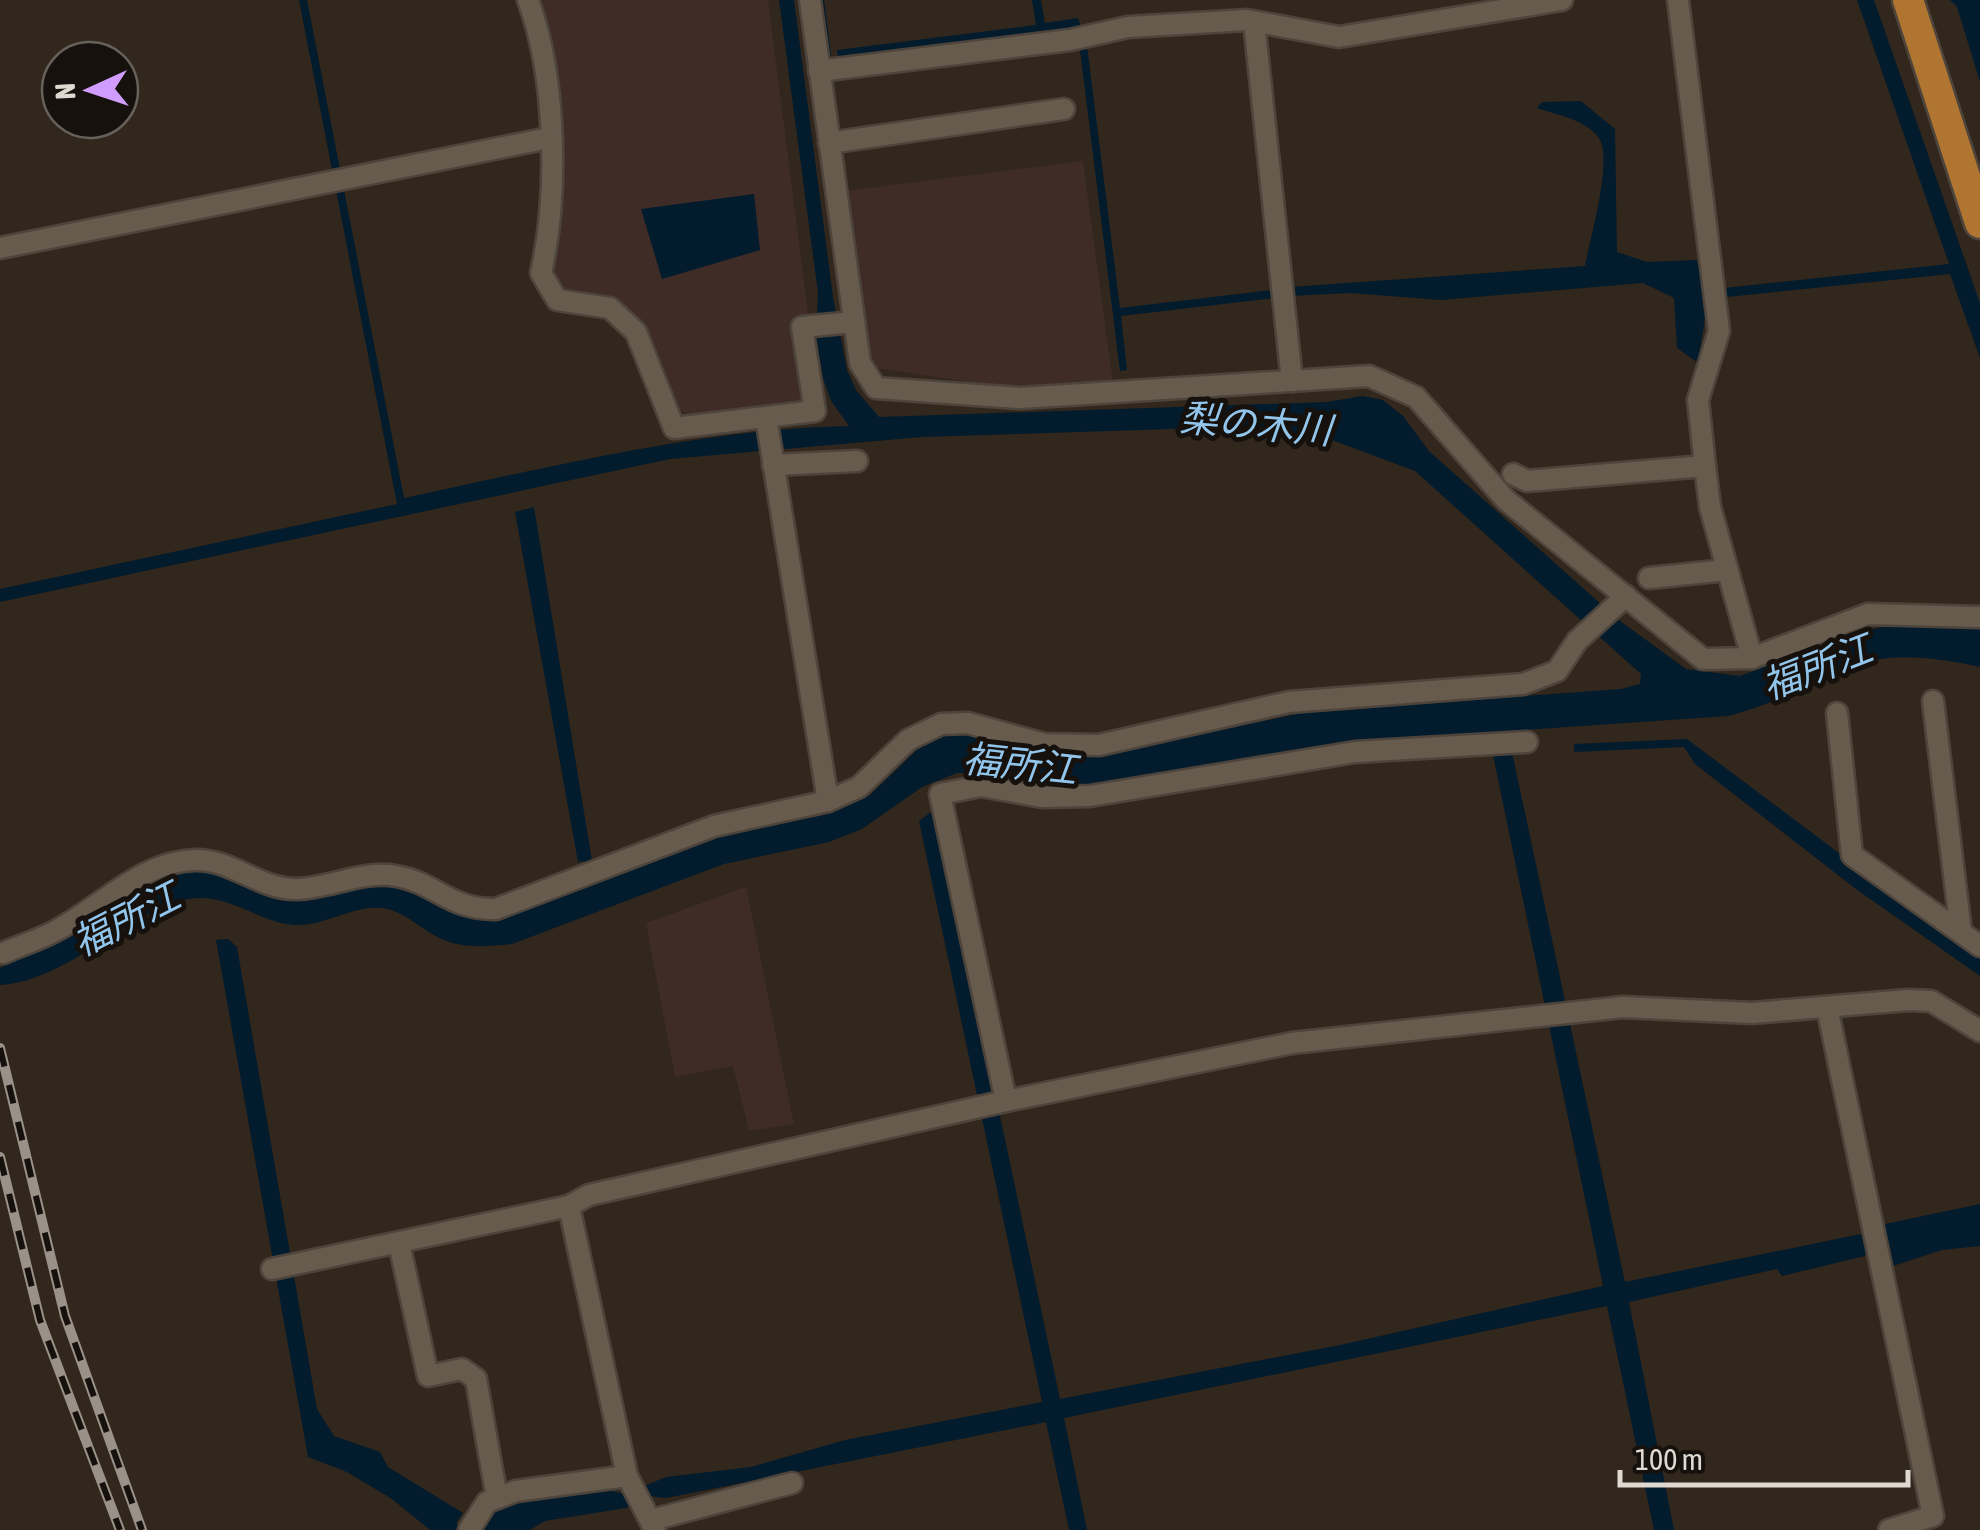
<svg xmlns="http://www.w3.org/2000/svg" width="1980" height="1530" font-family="'Asap Condensed','Noto Sans JP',sans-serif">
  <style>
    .industrial { fill: #3f2c26 }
    .water { fill: #021b2d }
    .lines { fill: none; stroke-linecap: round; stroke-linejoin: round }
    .stream { stroke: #021b2d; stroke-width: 6 }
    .minor-casing { stroke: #4d443b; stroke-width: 25 }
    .trunk-casing { stroke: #4d443b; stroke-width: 35 }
    .minor { stroke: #675b4e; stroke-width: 20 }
    .trunk { stroke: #b07631; stroke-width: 30 }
    .rail-casing { stroke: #9a9289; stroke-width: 10 }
    .rail { stroke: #16110c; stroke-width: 6; stroke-dasharray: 19; stroke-linecap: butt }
    .labels { text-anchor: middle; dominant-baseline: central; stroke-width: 10; stroke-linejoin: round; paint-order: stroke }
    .water-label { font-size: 38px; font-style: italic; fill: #92c5ec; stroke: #16110c }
  </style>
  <rect width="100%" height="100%" fill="#32271c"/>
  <g class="industrial">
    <polygon points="538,0 768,0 812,345 824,400 694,416 674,408 635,315 616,300 562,292 550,272 561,227 550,30"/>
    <polygon points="1083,161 1113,383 998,386 869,367 845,191"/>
    <polygon points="746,887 794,1124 749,1131 733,1066 675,1077 646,923"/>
  </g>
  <g class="water">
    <path d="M299 0H307L404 498C552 467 698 429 849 426L831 401 823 378 816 337 818 293 779 0H794L833 297 847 370 856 390 879 417 1327 402 1363 396 1383 400 1403 416 1429 451 1620 621 1686 669 1740 676 1845 635 1888 626 1980 629V667C1941 659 1896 651 1857 665 1813 680 1775 705 1728 716L1346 742 1099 787 999 773H957L922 787 862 829 829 842 724 864 512 944C490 946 466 949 444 940 426 933 410 916 391 910 360 900 326 927 295 925 262 923 233 897 200 898 139 899 73 981 0 985V968L66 937 161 880 190 869 222 872 278 896 392 882 467 917H496L714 837 824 815 869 796 925 742 957 731 1048 755 1098 756 1307 712 1621 689 1640 684 1641 674 1415 471 1329 439 1235 427 922 437 670 459 0 602V589L397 504Z"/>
    <polygon points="1032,0 1041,0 1045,23 1078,18 1087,46 1120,308 1273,290 1274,298 1121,316 1127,370 1120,371 1080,50 1071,28 838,58 837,50 1036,25"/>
    <path d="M1857 0H1874L1980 303V358L1950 274 1708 299 1698 363 1677 348 1674 298 1643 283 1441 300 1350 293 1290 296V287L1585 266C1590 239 1612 163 1600 140 1589 120 1557 115 1537 108L1542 102 1581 101 1615 129 1617 252 1647 262 1697 260 1706 290 1949 264Z"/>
    <polygon points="1950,0 1980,0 1980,82 1957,7"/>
    <polygon points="754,194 760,250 662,279 641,209"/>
    <polygon points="534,507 592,861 578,862 515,512"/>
    <polygon points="1687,739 1980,959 1980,976 1856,889 1695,764 1684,747 1574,752 1574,744"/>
    <polygon points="1512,752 1625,1282 1861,1234 1864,1238 1882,1236 1880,1225 1980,1204 1980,1246 1942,1250 1893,1266 1886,1246 1866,1250 1865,1256 1782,1276 1777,1269 1629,1302 1674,1530 1654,1530 1607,1306 1064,1418 1087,1530 1069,1530 1046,1422 666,1498 649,1496 626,1508 545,1521 530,1530 479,1530 496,1510 516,1500 607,1490 625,1494 666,1477 751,1467 845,1440 1042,1402 919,821 935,809 1060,1399 1340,1345 1603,1286 1493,755"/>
    <polygon points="228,939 237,947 317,1409 334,1436 380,1452 388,1467 463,1513 456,1523 471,1530 430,1530 392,1499 347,1472 308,1457 216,940"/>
  </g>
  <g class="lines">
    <polyline class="stream" points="821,0 828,55"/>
    <g class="minor-casing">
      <g id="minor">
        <path d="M528 0C556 76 559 193 541 273L557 300 610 308 636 332 674 428 815 411 802 327 854 322"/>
        <polyline points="810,0 860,363 876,388 1020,398 1369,376 1416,397 1506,500 1703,659 1752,658 1868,614 1980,617"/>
        <polyline points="1678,0 1719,331 1698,400 1705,466 1710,507 1752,658"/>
        <polyline points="1260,23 1255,31 1292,381"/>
        <polyline points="819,71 1070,40 1128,27 1247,20 1339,37 1562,0"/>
        <polyline points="829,143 1064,109"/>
        <polyline points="0,248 549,138"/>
        <polyline points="766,417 828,801"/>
        <polyline points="773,465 857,461"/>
        <polyline points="1513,474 1527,481 1705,466"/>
        <polyline points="1649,578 1727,570"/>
        <polyline points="1933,701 1961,932"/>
        <polyline points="1837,713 1852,855 1980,946"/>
        <path d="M3 953C21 945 42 939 59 929 103 905 143 861 195 860 232 859 260 890 297 889 331 888 362 870 396 876 435 882 449 910 496 909L714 826 828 801 859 787 908 740 941 724 968 723 1044 744 1099 745 1289 702 1523 684 1557 671 1577 641 1626 596"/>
        <polyline points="1827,1007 1933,1516 1889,1530"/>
        <polyline points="1006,1101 940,794 981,786 1042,797 1090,796 1355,752 1527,742"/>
        <polyline points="569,1206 627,1476 655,1530"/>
        <polyline points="399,1243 428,1376 462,1369 476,1379 497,1498"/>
        <polyline points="272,1269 569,1206 589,1195 1006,1101 1292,1043 1623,1007 1752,1013 1908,1000 1931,1001 1980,1031"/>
        <polyline points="652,1520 792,1483"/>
        <polyline points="469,1530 487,1502 516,1491 627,1476"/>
      </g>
    </g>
    <g class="trunk-casing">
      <polyline id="trunk" points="1908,0 1980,223"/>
    </g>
    <use href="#minor" class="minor"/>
    <use href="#trunk" class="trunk"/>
    <g class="rail-casing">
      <g id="rail">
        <polyline points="0,1048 65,1316 142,1530"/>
        <polyline points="0,1157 40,1320 120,1530"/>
      </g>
    </g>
    <use href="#rail" class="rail"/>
  </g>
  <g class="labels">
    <g class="water-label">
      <text transform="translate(1256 424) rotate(5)">梨の木川</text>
      <text transform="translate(1817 667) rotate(-21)">福所江</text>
      <text transform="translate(1020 764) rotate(6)">福所江</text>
      <text transform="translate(126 919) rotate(-27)">福所江</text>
    </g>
  </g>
  <g transform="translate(90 90) rotate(267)"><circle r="48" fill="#16110c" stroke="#67615b" stroke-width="2.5"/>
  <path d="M0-8L18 38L0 25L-18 38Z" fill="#d09dff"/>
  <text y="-15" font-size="28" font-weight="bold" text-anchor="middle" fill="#e0d9d2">N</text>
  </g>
  <path d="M1620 1470v15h288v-15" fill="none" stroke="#e0d9d2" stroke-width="5"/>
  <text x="1635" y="1470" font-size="30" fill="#e0d9d2" stroke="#16110c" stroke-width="8" paint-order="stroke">100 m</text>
</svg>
